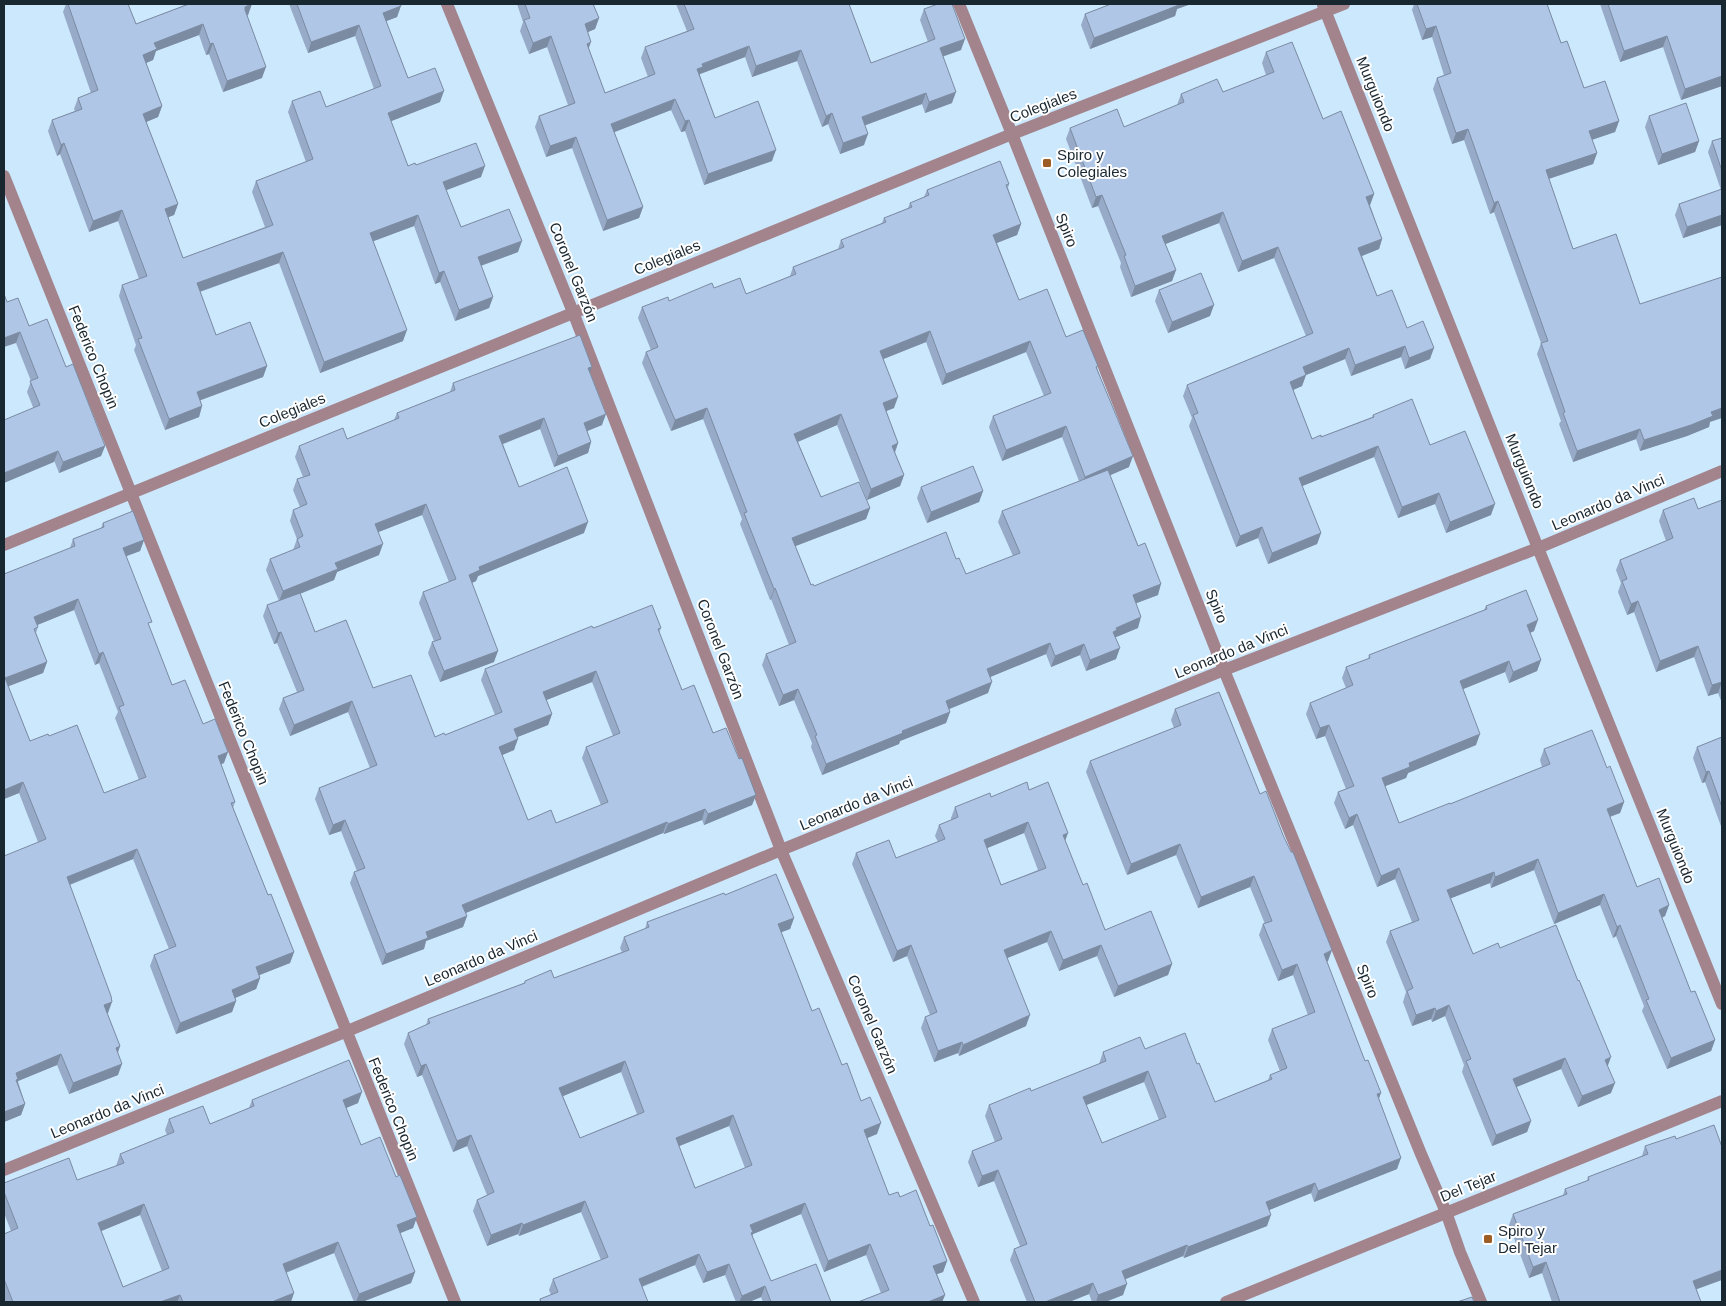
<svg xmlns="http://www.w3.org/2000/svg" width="1726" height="1306" font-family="Arial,sans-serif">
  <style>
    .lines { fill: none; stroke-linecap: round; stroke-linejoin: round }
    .minor { stroke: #a3838c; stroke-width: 12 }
    .wall { fill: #97aac7; fill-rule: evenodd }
    .shaded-wall { fill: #7b8ba2 }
    .building { fill: #b0c6e7; stroke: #7b8ba2; fill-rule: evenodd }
    .poi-dot { fill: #9d5e25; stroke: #fff; stroke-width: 2 }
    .labels { text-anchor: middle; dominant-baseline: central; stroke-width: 4; stroke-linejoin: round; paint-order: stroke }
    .street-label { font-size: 15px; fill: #192731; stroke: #fff }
    .poi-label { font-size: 15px; fill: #192731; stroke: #fff; text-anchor: start }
  </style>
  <rect width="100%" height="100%" fill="#cbe8fd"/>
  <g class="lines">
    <g class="minor">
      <polyline points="447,4 573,312 781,850 974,1302"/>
      <polyline points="959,4 1012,134 1224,670 1421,1154 1446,1212 1460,1252 1481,1302"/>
      <polyline points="1323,5 1538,548 1722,1004"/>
      <polyline points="4,176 455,1302"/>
      <polyline points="4,545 1012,134 1344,4"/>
      <polyline points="4,1170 345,1032 781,850 1224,670 1538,548 1722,471"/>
      <polyline points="1226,1302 1722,1101"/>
    </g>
  </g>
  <g class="wall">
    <polygon points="66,4 128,4 136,24 185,5 184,4 251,4 248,15 247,16 262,78 223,92 209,54 206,55 199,35 156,51 153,60 146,63 162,106 158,117 146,122 178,204 174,215 168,217 183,258 265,227 252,192 256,181 306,162 288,112 292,101 326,107 374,89 355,36 308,53 289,4 401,4 397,17 386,21 408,78 440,102 391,121 408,166 416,165 481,177 446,190 461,227 518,252 481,266 493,297 489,308 455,321 440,282 435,284 414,226 373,241 403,341 320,373 279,263 200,292 216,335 267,366 263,377 200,400 202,406 199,417 165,430 134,350 136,345 119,296 122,285 139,279 118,221 89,232 60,154 57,156 48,131 52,120 75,111 74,109 78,98 91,93 63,12"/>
    <polygon points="517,4 593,4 599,18 595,29 588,32 589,49 605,93 648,77 641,58 645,47 687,31 676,4 849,4 871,63 928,42 920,20 924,9 961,50 943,56 952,103 925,113 922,104 865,125 864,145 840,154 828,124 822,127 797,61 752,77 745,57 700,74 700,75 715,118 772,161 704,185 685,131 681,132 671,110 614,132 643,207 639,218 603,231 572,148 546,157 535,127 539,116 568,105 547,47 529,54 520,31 523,22"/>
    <polygon points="1111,4 1191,4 1177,9 1175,16 1090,49 1081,25 1085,14"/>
    <polygon points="1414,4 1547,4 1561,43 1584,88 1619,121 1615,132 1592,140 1597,153 1593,164 1549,179 1573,249 1640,304 1710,422 1709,427 1687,436 1640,451 1636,439 1573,462 1559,424 1561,421 1537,354 1541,343 1494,212 1490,214 1464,140 1452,144 1433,89 1437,78 1444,75 1432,37 1422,40 1412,10"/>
    <polygon points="1600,4 1722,4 1722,86 1681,100 1663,47 1620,62"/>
    <polygon points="1266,52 1323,119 1374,194 1370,205 1382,239 1379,249 1362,256 1377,296 1407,328 1430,359 1405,369 1401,357 1351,376 1345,359 1306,375 1302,386 1293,390 1312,439 1321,437 1372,417 1373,415 1430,445 1491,515 1446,533 1435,504 1398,518 1374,457 1302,486 1321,533 1317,544 1268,564 1258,538 1236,547 1189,426 1192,418 1183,396 1187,385 1306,336 1274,258 1238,272 1219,223 1165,244 1176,270 1172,281 1131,297 1120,267 1121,263 1098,206 1092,208 1066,139 1070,128 1124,127 1177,105 1181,94 1223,92 1266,75 1262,63"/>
    <polygon points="1649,116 1699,141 1695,152 1658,165 1645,127"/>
    <polygon points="1722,138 1722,225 1683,238 1675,215 1679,204 1721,190 1708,152 1712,141"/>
    <path d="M1009 184 1008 188 1021 224 1017 235 997 243 1019 300 1066 337 1098 366 1097 368 1129 467 1110 475 1158 595 1136 603 1138 628 1115 637 1116 659 1086 671 1080 655 1051 667 1046 654 990 677 988 693 949 709 950 712 946 723 900 741 899 744 822 775 811 747 812 743 794 700 779 706 762 665 766 654 789 645 771 599 770 600 740 524 742 519 703 419 671 431 642 363 646 352 651 350 638 318 642 307 669 301 714 288 746 294 790 276 793 267 838 249 841 240 882 223 884 218 908 208 910 203 924 197 927 190ZM926 342 942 385 1026 352 1044 396 993 416 989 427 1002 461 1062 437 1079 481 1002 511 998 522 1013 556 966 574 956 559 814 586 811 585 795 546 866 519 870 508 821 497 798 442 837 425 867 500 900 486 904 475 895 453 898 443 886 411 894 408 883 359Z"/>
    <polygon points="1159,290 1210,316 1168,333 1155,301"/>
    <polygon points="7,302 66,367 105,446 101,456 59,473 27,392 31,381 16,343"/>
    <path d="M590 374 602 425 587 431 591 442 588 453 554 467 540 429 503 444 519 487 584 533 478 576 476 581 472 583 494 662 440 682 428 653 432 642 434 641 419 603 423 592 449 582 422 515 378 532 379 555 337 572 334 580 300 594 315 632 373 688 435 737 445 735 495 715 481 680 485 669 593 628H661L659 633 682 690 713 733 739 759 756 795 752 805 704 825 702 820 664 834 663 833 466 913 467 916 463 927 426 941 424 949 382 965 350 883 354 872 357 871 341 831 329 835 315 799 319 788 370 768 348 712 290 736 279 709 283 698 297 692 277 643 274 644 263 616 267 605 279 601 266 570 270 559 293 550 297 539 290 521 293 510 300 507 293 490 297 479 303 477 295 457 299 446 347 439 394 420 397 413 450 392 453 383ZM592 682 613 736 586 747 582 758 601 805 556 823 528 820 502 755 514 750 517 737 548 725 552 714 546 700Z"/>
    <polygon points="921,487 983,491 979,502 927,523 917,498"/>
    <polygon points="1722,500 1722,703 1718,693 1708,696 1694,657 1656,672 1634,612 1627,615 1618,592 1621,583 1616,570 1620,560 1666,541 1659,521 1663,510 1698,509"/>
    <path d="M103 523 144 540 140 551 126 556 149 628 172 685 203 724 224 763 221 764 235 802 233 808 268 895 294 952 290 963 259 975 260 978 256 989 235 998 236 1001 232 1012 176 1034 150 966 154 955 169 949 133 859 70 885 108 1013H107L120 1046 118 1053V1075L69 1094 57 1065 18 1081 25 1104 21 1115 4 1122 38 842 19 793 4 799V574L70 548 73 539 101 528ZM74 610 95 665 99 663 118 712 115 718 139 780 104 793 49 736 30 741 8 686 43 673 47 662 36 633 38 627 37 625Z"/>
    <polygon points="1486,606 1534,631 1530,633 1541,660 1537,671 1509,683 1505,672 1463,689 1476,745 1408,773 1406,778 1385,786 1399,823 1450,804 1542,767 1540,760 1544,749 1607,768 1624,802 1620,813 1610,817 1637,887 1669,905 1665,916 1662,918 1691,992 1715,1040 1711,1051 1667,1069 1642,1011 1644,1006 1616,936 1613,938 1600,905 1554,924 1534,870 1491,888 1490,883 1451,898 1473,954 1500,948 1608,1067 1611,1093 1578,1107 1561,1069 1516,1087 1531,1121 1527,1132 1492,1146 1462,1072 1464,1065 1445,1016 1432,1022 1431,1019 1412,1026 1403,1002 1406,992 1386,942 1390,931 1412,922 1395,879 1377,887 1353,825 1345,829 1334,803 1338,792 1346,789 1325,736 1316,739 1306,714 1310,703 1346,688 1342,678 1346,667 1368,659 1369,655 1484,610"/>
    <path d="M1175 709 1260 794 1328 961 1327 962 1378 1099 1397 1169 1314 1202 1311 1193 1269 1210 1267 1226 1184 1258 1183 1256 1126 1279 1123 1295 1105 1302H1092L1089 1294 1069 1302H1027L1010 1260 1014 1249 1020 1246 994 1181 978 1187 968 1162 972 1151 995 1142 985 1116 989 1105 1031 1091 1099 1064 1103 1052 1145 1049 1197 1064 1215 1102 1268 1080 1270 1075 1280 1071 1268 1040 1272 1029 1308 1015 1293 975 1278 981 1259 935 1263 924H1265L1250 887 1198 908 1176 855 1127 875 1086 772 1090 761 1174 728 1171 720ZM1144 1082 1159 1120 1102 1143 1086 1105Z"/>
    <polygon points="1722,737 1722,829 1705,782 1702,783 1693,758 1697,747"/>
    <path d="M1029 790 1065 841 1083 885 1105 930 1172 964 1168 975 1114 997 1097 956 1059 971 1047 942 1007 958 1026 1026 959 1056 958 1053 934 1062 921 1028 925 1017 930 1015 907 956 893 962 852 864 856 853 896 858 938 842 935 836 939 825 951 820V818L955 807 991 797ZM1024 833 1038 870 1001 885 987 848Z"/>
    <path d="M725 895 794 918 790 929 781 932 812 1011 861 1101 877 1134 867 1138 889 1195 900 1197 930 1226 947 1261 943 1272 937 1274 945 1295 942 1302H858L881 1293 866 1255 824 1272 801 1214 753 1234 752 1236 771 1281 831 1302H763L761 1297 749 1302H736L725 1275 703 1283 695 1265 642 1287 648 1302H539L540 1299 551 1295 549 1290 553 1279 601 1260 581 1212 519 1236 518 1234 487 1246 473 1211 477 1200 487 1195 467 1146 453 1152 422 1075 417 1077 404 1044 408 1033 426 1025 428 1019 524 983 525 981 554 978 622 952 620 948 624 937 645 929 647 922ZM621 1072 637 1114 580 1138 563 1096ZM729 1126 745 1168 695 1188 679 1146Z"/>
    <path d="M252 1100 358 1103 346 1108 361 1145 396 1177 417 1217 413 1228 400 1233 415 1272 411 1283 362 1302H354L334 1253 286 1273 291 1302H4V1234L11 1231 4 1213V1183L77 1180 116 1166 120 1154 167 1135 165 1130 169 1119 210 1124 249 1108ZM140 1215 162 1271 123 1287 101 1231Z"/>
    <polygon points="1645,1146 1701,1302 1552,1302 1542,1273 1529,1278 1509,1225 1513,1214 1563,1195 1565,1189 1587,1181 1588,1177 1642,1156"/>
  </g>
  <g class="shaded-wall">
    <polygon points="252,4 248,15 241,18 245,7"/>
    <polygon points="1176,4 1191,4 1177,9 1175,16 1090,49 1094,38"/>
    <polygon points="401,6 397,17 379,24 383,13"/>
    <polygon points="599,18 595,29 581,35 585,24"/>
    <polygon points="203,24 199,35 156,51 153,60 139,66 143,55 154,43"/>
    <polygon points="359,25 355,36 308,53 311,42"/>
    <polygon points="1436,26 1432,37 1422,40 1426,29"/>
    <polygon points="551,36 547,47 529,54 533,43"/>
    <polygon points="1667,36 1663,47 1620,62 1624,51"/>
    <polygon points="965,39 961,50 936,59 940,48"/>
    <polygon points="591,42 587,53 587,44"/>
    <polygon points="213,43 209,54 206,55 210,44"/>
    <polygon points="749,46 745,57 700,74 699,78 697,69 702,64"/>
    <polygon points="801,50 797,61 752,77 756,66"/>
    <polygon points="266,67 262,78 223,92 227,81"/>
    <polygon points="1722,76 1722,86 1681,100 1685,89"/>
    <polygon points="444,91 440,102 384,124 388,113"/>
    <polygon points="956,92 952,103 925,113 929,102"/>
    <polygon points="926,93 922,104 858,128 862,117"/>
    <polygon points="675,99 671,110 607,135 611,124"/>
    <polygon points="162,106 158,117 139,125 143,114"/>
    <polygon points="832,113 828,124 822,127 826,116"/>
    <polygon points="689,120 685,131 681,132 685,121"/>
    <polygon points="1619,121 1615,132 1585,142 1589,131"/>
    <polygon points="1468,129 1464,140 1452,144 1456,133"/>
    <polygon points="868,134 864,145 840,154 843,143"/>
    <polygon points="576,137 572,148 546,157 550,146"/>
    <polygon points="1699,141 1695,152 1658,165 1662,154"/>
    <polygon points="64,143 60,154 57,156 61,145"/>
    <polygon points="776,150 772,161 704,185 708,174"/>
    <polygon points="1597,153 1593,164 1542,181 1546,170"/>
    <polygon points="485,166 481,177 439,193 443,182"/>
    <polygon points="1374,194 1370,205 1363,208 1366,197"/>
    <polygon points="1102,195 1098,206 1092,208 1096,197"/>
    <polygon points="1498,201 1494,212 1490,214 1494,203"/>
    <polygon points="178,204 174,215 161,220 165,209"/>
    <polygon points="643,207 639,218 603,231 607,220"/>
    <polygon points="122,210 118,221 89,232 93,221"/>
    <polygon points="1223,212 1219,223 1158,247 1162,236"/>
    <polygon points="418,215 414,226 366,244 370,233"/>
    <polygon points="1722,215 1722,225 1683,238 1687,227"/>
    <polygon points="1021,224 1017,235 989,246 993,235"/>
    <polygon points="1382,239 1379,249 1354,259 1358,248"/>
    <polygon points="522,241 518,252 474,268 478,257"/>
    <polygon points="1278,247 1274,258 1238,272 1242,261"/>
    <polygon points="283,252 279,263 193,294 197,283"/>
    <polygon points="1176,270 1172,281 1131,297 1135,286"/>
    <polygon points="444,271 440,282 435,284 439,273"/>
    <polygon points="493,297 489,308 455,321 459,310"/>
    <polygon points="1214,305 1210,316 1168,333 1172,322"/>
    <polygon points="407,330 403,341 320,373 324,362"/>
    <polygon points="930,331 926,342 876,362 880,351"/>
    <polygon points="20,332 16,343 4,347 4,338"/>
    <polygon points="1030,341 1026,352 942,385 946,374"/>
    <polygon points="1405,346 1401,357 1351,376 1355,365"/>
    <polygon points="1349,348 1345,359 1306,375 1302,386 1286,393 1290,382 1303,367"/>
    <polygon points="1434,348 1430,359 1405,369 1409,358"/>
    <polygon points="267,366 263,377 193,403 197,392"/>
    <polygon points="592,367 588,378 588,368"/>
    <polygon points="898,397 894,408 879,414 883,403"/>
    <polygon points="202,406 199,417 165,430 169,419"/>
    <polygon points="707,408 703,419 671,431 675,420"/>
    <polygon points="1722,408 1722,418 1710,422 1709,427 1687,436 1640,451 1644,440 1711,412"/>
    <polygon points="606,414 602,425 580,434 584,423"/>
    <polygon points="841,414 837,425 790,445 794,434"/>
    <polygon points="544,418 540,429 495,447 499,436"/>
    <polygon points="1066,426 1062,437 1002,461 1006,450"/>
    <polygon points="1640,429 1636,439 1573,462 1577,451"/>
    <polygon points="591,442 588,453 554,467 558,456"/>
    <polygon points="898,443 894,454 892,446"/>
    <polygon points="105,446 101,456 59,473 63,462"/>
    <polygon points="1378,446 1374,457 1295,489 1299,478"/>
    <polygon points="58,451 54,462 4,483 4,473"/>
    <polygon points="1133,456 1129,467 1081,488 1085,477"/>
    <polygon points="904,475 900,486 867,500 871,489"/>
    <polygon points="983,491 979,502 927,523 931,512"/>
    <polygon points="1439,493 1435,504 1398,518 1402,507"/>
    <polygon points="426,504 422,515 371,535 375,524"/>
    <polygon points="1495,504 1491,515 1446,533 1450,522"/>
    <polygon points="870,508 866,519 788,549 792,538"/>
    <polygon points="588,522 584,533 478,576 476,581 465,586 469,575 479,567"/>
    <polygon points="1262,527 1258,538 1236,547 1240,536"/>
    <polygon points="1321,533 1317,544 1268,564 1272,553"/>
    <polygon points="144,540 140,551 119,559 123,548"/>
    <polygon points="383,544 379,555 337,572 334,580 279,602 283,591 335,563"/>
    <polygon points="1161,584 1158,595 1129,606 1133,595"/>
    <polygon points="775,588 771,599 770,600 774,589"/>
    <polygon points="78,599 74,610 30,628 34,617"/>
    <polygon points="1638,601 1634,612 1627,615 1631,604"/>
    <polygon points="1141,617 1138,628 1114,638 1113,632 1116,628"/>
    <polygon points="1538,620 1534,631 1523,636 1527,625"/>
    <polygon points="281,632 277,643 274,644 278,633"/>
    <polygon points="1050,643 1046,654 983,680 987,669"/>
    <polygon points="1084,644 1080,655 1051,667 1055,656"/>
    <polygon points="1698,646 1694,657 1656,672 1660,661"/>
    <polygon points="1120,648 1116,659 1086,671 1090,660"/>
    <polygon points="498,651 494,662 440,682 444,671"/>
    <polygon points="103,652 99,663 95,665 99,654"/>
    <polygon points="1541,660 1537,671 1509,683 1513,672"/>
    <polygon points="1509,661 1505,672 1456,692 1460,681"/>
    <polygon points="47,662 43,673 4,688 5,678"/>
    <polygon points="596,671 592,682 539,703 543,692"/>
    <polygon points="992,682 988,693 942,712 946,701"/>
    <polygon points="1722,682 1718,693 1708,696 1712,685"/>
    <polygon points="798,689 794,700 779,706 783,695"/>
    <polygon points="352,701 348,712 290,736 294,725"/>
    <polygon points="950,712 946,723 900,741 899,744 822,775 826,764 902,731"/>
    <polygon points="552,714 548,725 510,740 514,729"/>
    <polygon points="1329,725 1325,736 1316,739 1320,728"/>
    <polygon points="1480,734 1476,745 1408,773 1406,778 1378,789 1382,778 1409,763"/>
    <polygon points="518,739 514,750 495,758 499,747"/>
    <polygon points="228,752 224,763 214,767 218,756"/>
    <polygon points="1709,771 1705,782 1702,783 1706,772"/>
    <polygon points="23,782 19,793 4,799 4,790"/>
    <polygon points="756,795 752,805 704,825 708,814"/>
    <polygon points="1624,802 1620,813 1603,819 1607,809"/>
    <polygon points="705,809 702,820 664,834 668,824"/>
    <polygon points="1357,814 1353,825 1345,829 1349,818"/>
    <polygon points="345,820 341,831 329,835 333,825"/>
    <polygon points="667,822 663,833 458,916 462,905"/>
    <polygon points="1028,822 1024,833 980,851 984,840"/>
    <polygon points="1068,833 1064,844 1063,835"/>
    <polygon points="1180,844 1176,855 1127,875 1131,864"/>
    <polygon points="137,849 133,859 63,887 67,877"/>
    <polygon points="1538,859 1534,870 1491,888 1495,877"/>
    <polygon points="1399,868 1395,879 1377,887 1381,876"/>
    <polygon points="1494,872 1490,883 1444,901 1447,890"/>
    <polygon points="1254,876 1250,887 1198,908 1201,897"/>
    <polygon points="1604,894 1600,905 1554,924 1558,913"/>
    <polygon points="1669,905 1665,916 1655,920 1659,910"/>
    <polygon points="467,916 463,927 426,941 424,949 382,965 386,954 426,932"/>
    <polygon points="794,918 790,929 774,935 778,924"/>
    <polygon points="1620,925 1616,936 1613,938 1617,927"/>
    <polygon points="1051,931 1047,942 1000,961 1004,950"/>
    <polygon points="911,945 907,956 893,962 897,951"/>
    <polygon points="1101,945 1097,956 1059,971 1063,960"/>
    <polygon points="1332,950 1328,961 1320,965 1324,954"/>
    <polygon points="294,952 290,963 252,978 256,967"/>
    <polygon points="1172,964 1168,975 1114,997 1118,986"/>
    <polygon points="1297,964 1293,975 1278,981 1282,970"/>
    <polygon points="260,978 256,989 228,1001 232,990"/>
    <polygon points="236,1001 232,1012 176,1034 180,1023"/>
    <polygon points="112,1002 108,1013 100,1016 104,1005"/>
    <polygon points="1449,1005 1445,1016 1432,1022 1436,1011"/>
    <polygon points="1435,1008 1431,1019 1412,1026 1416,1015"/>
    <polygon points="1030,1015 1026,1026 959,1056 963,1045"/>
    <polygon points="1715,1040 1711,1051 1667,1069 1671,1058"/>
    <polygon points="962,1042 958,1053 934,1062 938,1051"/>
    <polygon points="120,1046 116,1057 116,1048"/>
    <polygon points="61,1054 57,1065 18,1081 14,1090 16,1073"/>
    <polygon points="1611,1057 1607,1068 1605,1060"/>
    <polygon points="1565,1058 1561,1069 1509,1090 1513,1079"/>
    <polygon points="625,1061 621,1072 556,1099 559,1088"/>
    <polygon points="122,1064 118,1075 69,1094 73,1083"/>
    <polygon points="426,1064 422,1075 417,1077 421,1066"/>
    <polygon points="1148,1071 1144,1082 1079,1108 1083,1097"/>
    <polygon points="1615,1083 1611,1093 1578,1107 1582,1096"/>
    <polygon points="362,1092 358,1103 339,1111 343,1100"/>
    <polygon points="1381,1093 1377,1104 1377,1094"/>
    <polygon points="25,1104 21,1115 4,1122 4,1112"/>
    <polygon points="733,1115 729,1126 672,1149 676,1138"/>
    <polygon points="1531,1121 1527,1132 1492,1146 1496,1135"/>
    <polygon points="881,1123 877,1134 860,1141 864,1130"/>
    <polygon points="471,1135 467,1146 453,1152 457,1141"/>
    <polygon points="1401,1158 1397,1169 1314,1202 1318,1191"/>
    <polygon points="998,1170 994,1181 978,1187 982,1176"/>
    <polygon points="1315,1183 1311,1193 1262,1213 1266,1202"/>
    <polygon points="585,1201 581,1212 519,1236 523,1225"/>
    <polygon points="805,1203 801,1214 753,1234 749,1243 750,1225"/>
    <polygon points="144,1204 140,1215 94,1234 98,1223"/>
    <polygon points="1271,1215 1267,1226 1184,1258 1188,1247"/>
    <polygon points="417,1217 413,1228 393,1236 397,1225"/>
    <polygon points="522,1223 518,1234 487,1246 491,1235"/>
    <polygon points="338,1242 334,1253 279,1275 283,1264"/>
    <polygon points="870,1244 866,1255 824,1272 828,1261"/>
    <polygon points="1187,1245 1183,1256 1118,1282 1122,1271"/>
    <polygon points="699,1254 695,1265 635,1289 639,1279"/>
    <polygon points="947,1261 943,1272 929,1277 933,1266"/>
    <polygon points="1546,1262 1542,1273 1529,1278 1533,1267"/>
    <polygon points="729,1264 725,1275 703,1283 707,1272"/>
    <polygon points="1722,1270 1722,1280 1689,1292 1693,1281"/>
    <polygon points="415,1272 411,1283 362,1302 356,1302 359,1294"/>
    <polygon points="1093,1283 1089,1294 1069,1302 1045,1302"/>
    <polygon points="1127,1284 1123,1295 1105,1302 1096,1302 1098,1295"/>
    <polygon points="765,1286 761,1297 749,1302 739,1302 742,1296"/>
    <polygon points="294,1293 291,1302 274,1302 274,1301"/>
    <polygon points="180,1295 177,1302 160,1302"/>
    <polygon points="945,1295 942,1302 928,1302"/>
  </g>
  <g class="building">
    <polygon points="68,4 128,4 136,24 189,4 251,4 245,7 245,10 266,67 227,81 213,43 210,44 203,24 154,43 157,49 143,55 162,106 143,114 178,204 165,209 183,258 273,225 256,181 313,159 292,101 320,91 326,107 381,86 359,25 311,42 297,4 401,4 401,6 383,13 408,78 435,68 444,91 388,113 408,166 415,163 416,165 476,143 485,166 443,182 461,227 509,209 522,241 478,257 493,297 459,310 444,271 439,273 418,215 370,233 407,330 324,362 283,252 197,283 216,335 250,322 267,366 197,392 202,406 169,419 138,339 142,338 122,285 147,276 122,210 93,221 64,143 61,145 52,120 82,109 78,98 98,90"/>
    <polygon points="525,4 593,4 599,18 585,24 591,42 587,44 605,93 655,74 645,47 694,29 684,4 849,4 871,63 935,39 924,9 938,4 952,4 965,39 940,48 956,92 929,102 926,93 862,117 868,134 843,143 832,113 826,116 801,50 756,66 749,46 702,64 703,67 697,69 715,118 758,101 776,150 708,174 689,120 685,121 675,99 611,124 643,207 607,220 576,137 550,146 539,116 575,103 551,36 533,43 524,20 530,18"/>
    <polygon points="1111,4 1178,4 1179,5 1094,38 1085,14"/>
    <polygon points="1417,4 1547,4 1561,43 1567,41 1584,88 1605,81 1619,121 1589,131 1597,153 1546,170 1573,249 1616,234 1640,304 1722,277 1722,408 1711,412 1713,416 1691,425 1644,440 1640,429 1577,451 1563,413 1565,412 1541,343 1548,341 1498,201 1494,203 1468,129 1456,133 1437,78 1451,73 1436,26 1426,29"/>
    <polygon points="1608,4 1722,4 1722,76 1685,89 1667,36 1624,51"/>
    <polygon points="1292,42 1323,119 1341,111 1374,194 1366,197 1382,239 1358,248 1377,296 1392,290 1407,328 1423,321 1434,348 1409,358 1405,346 1355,365 1349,348 1303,367 1306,375 1290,382 1312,439 1321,435 1321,437 1374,417 1373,415 1412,399 1430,445 1465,431 1495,504 1450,522 1439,493 1402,507 1378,446 1299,478 1321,533 1272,553 1262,527 1240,536 1193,415 1198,413 1187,385 1313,333 1278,247 1242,261 1223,212 1162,236 1176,270 1135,286 1124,256 1126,255 1102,195 1096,197 1070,128 1117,109 1124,127 1184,102 1181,94 1217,79 1223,92 1274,72 1266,52"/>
    <polygon points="1686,103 1699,141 1662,154 1649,116"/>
    <polygon points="1722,138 1722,171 1712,141"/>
    <polygon points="1000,161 1009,184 1006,185 1021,224 993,235 1019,300 1047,289 1066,337 1083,330 1098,366 1096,367 1133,456 1085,477 1066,426 1006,450 993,416 1051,393 1030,341 946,374 930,331 880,351 898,397 883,403 898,443 892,446 904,475 871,489 841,414 794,434 821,497 859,482 870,508 792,538 811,585 813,584 814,586 946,532 956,559 959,558 966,574 1020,553 1002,511 1108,470 1138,546 1145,543 1161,584 1133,595 1141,617 1116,628 1117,630 1113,632 1120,648 1090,660 1084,644 1055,656 1050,643 987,669 992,682 946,701 950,712 902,731 903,733 826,764 815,736 817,735 798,689 783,695 766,654 796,642 775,588 774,589 744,513 747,512 707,408 675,420 646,352 658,347 642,307 668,297 669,301 712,283 714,288 740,278 746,294 796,274 793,267 844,247 841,240 886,222 884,218 912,207 910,203 929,195 927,190"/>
    <polygon points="1722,189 1722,215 1687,227 1679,204"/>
    <polygon points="1201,273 1214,305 1172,322 1159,290"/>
    <polygon points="4,294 7,302 18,298 29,326 47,319 66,367 73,364 105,446 63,462 58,451 4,473 4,420 40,405 30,381 38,378 20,332 4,338"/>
    <polygon points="580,335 592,367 588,368 606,414 584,423 591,442 558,456 544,418 499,436 519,487 567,467 588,522 479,567 480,570 469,575 498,651 444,671 432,642 441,639 423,592 456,579 426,504 375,524 383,544 335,563 338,569 283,591 270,559 300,547 297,539 303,536 293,510 307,504 297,479 310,475 299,446 343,428 347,439 399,418 397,413 455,390 453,383"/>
    <polygon points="973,466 983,491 931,512 921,487"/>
    <polygon points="1694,498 1698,509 1722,500 1722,682 1712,685 1698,646 1660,661 1638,601 1631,604 1622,581 1627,579 1620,560 1673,538 1663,510"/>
    <path d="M133 511 144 540 123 548 152 622 148 623 172 685 185 680 203 724 215 719 228 752 218 756 235 802 231 803 268 895 271 894 294 952 256 967 260 978 232 990 236 1001 180 1023 154 955 176 946 137 849 67 877 111 996 112 1002 104 1005 120 1046 116 1048 122 1064 73 1083 61 1054 16 1073 18 1079 16 1080 25 1104 4 1112V856L46 839 23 782 4 790V574L75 546 73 539 104 527 103 523ZM78 599 99 654 103 652 124 705 119 707 146 777 104 793 77 725 49 736 48 734 30 741 5 678 47 662 34 629 38 627 34 617Z"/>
    <polygon points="1526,590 1538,620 1527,625 1541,660 1513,672 1509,661 1460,681 1480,734 1409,763 1410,767 1382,778 1399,823 1450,803 1450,804 1550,764 1544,749 1592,730 1607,768 1610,766 1624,802 1607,809 1637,887 1659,878 1669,905 1659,910 1691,992 1695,991 1715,1040 1671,1058 1646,1000 1649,999 1620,925 1617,927 1604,894 1558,913 1538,859 1495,877 1494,872 1447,890 1473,954 1498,943 1500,948 1556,925 1578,981 1579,980 1611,1057 1605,1060 1615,1083 1582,1096 1565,1058 1513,1079 1531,1121 1496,1135 1466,1061 1471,1059 1449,1005 1436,1011 1435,1008 1416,1015 1407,991 1413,988 1390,931 1419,920 1399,868 1381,876 1357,814 1349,818 1338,792 1354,786 1329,725 1320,728 1310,703 1353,685 1346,667 1370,658 1369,655 1487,609 1486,606"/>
    <path d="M300 593 315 632 346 620 373 688 411 675 435 737 444 733 445 735 502 712 485 669 592 626 593 628 599 626 652 605 661 628 658 629 682 690 694 685 713 733 726 728 739 759 742 758 756 795 708 814 705 809 668 824 667 822 462 905 467 916 426 932 428 938 386 954 354 872 365 868 345 820 333 825 319 788 377 765 352 701 294 725 283 698 304 690 281 632 278 633 267 605ZM596 671 620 733 586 747 608 802 556 823 551 810 528 820 499 747 518 739 514 729 552 714 543 692Z"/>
    <path d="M1219 692 1260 794 1266 791 1283 835 1291 852H1293L1332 950 1324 954 1365 1061 1368 1060 1381 1093 1377 1094 1401 1158 1318 1191 1315 1183 1266 1202 1271 1215 1188 1247 1187 1245 1122 1271 1127 1284 1098 1295 1093 1283 1045 1302H1035L1014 1249 1027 1244 998 1170 982 1176 972 1151 1002 1139 989 1105 1030 1088 1031 1091 1106 1061 1103 1052 1140 1037 1145 1049 1185 1033 1197 1064 1199 1063 1215 1102 1272 1079 1270 1075 1287 1068 1272 1029 1315 1012 1297 964 1282 970 1263 924 1272 921 1254 876 1201 897 1180 844 1131 864 1090 761 1181 725 1175 709ZM1148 1071 1166 1117 1102 1143 1083 1097Z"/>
    <polygon points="1722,737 1722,807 1709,771 1706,772 1697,747"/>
    <path d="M1027 782 1029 790 1048 782 1068 833 1063 835 1083 885 1087 883 1105 930 1151 911 1172 964 1118 986 1101 945 1063 960 1051 931 1004 950 1030 1015 963 1045 962 1042 938 1051 925 1017 937 1012 911 945 897 951 856 853 889 840 896 858 945 839 939 825 958 817 955 807 990 793 991 797ZM1028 822 1046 868 1001 885 984 840Z"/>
    <path d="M776 874 794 918 778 924 812 1011 819 1008 842 1065 847 1063 861 1101 870 1097 881 1123 864 1130 889 1195 898 1192 900 1197 916 1190 930 1226 933 1225 947 1261 933 1266 945 1295 928 1302H858L889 1290 870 1244 828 1261 805 1203 750 1225 753 1232 751 1233 771 1281 816 1264 831 1302H771L765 1286 742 1296 729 1264 707 1272 699 1254 639 1279 648 1302H541L540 1299 558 1292 553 1279 608 1257 585 1201 523 1225 522 1223 491 1235 477 1200 494 1192 471 1135 457 1141 426 1064 421 1066 408 1033 430 1023 428 1019 525 983V981L551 970 554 978 629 950 624 937 649 927 647 922 724 893 725 895ZM625 1061 644 1112 580 1138 559 1088ZM733 1115 752 1165 695 1188 676 1138Z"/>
    <path d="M349 1060 362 1092 343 1100 361 1145 380 1137 396 1177 400 1175 417 1217 397 1225 415 1272 359 1294 338 1242 283 1264 294 1293 274 1301V1302H183L180 1295 160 1302H13L4 1279V1234L18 1228 4 1192V1183L69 1158 77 1180 124 1163 120 1154 174 1132 169 1119 203 1106 210 1124 254 1106 252 1100ZM144 1204 169 1268 123 1287 98 1223Z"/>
    <polygon points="1714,1125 1722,1147 1722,1270 1693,1281 1701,1302 1560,1302 1546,1262 1533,1267 1513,1214 1567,1194 1565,1189 1589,1180 1588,1177 1648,1154 1645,1146 1675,1136 1676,1139"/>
    <polygon points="1472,1297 1474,1302 1457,1302"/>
  </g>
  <g class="poi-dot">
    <rect x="1042" y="158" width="10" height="10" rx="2.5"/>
    <rect x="1483" y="1234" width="10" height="10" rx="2.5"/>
  </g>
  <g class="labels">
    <g class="street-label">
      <text transform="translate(1376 94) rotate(68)">Murguiondo</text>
      <text transform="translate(1043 105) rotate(-21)">Colegiales</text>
      <text transform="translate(1067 230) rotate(68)">Spiro</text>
      <text transform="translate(667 257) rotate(-22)">Colegiales</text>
      <text transform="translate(574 272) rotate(68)">Coronel Garzón</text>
      <text transform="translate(94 357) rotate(68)">Federico Chopin</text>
      <text transform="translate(292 410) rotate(-22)">Colegiales</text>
      <text transform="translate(1525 471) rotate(68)">Murguiondo</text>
      <text transform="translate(1608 502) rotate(-23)">Leonardo da Vinci</text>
      <text transform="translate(1217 606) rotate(68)">Spiro</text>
      <text transform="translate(721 649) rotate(69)">Coronel Garzón</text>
      <text transform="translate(1231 651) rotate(-22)">Leonardo da Vinci</text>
      <text transform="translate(244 733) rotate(68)">Federico Chopin</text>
      <text transform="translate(856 803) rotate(-22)">Leonardo da Vinci</text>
      <text transform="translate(1676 846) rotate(68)">Murguiondo</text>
      <text transform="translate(481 958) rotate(-23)">Leonardo da Vinci</text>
      <text transform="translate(1368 981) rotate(68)">Spiro</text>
      <text transform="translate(873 1024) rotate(67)">Coronel Garzón</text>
      <text transform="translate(394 1109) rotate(68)">Federico Chopin</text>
      <text transform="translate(107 1111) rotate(-22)">Leonardo da Vinci</text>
      <text transform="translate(1468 1186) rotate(-22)">Del Tejar</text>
    </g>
    <g class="poi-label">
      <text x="1057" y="154">Spiro y<tspan x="1057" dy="17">Colegiales</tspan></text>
      <text x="1498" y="1230">Spiro y<tspan x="1498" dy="17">Del Tejar</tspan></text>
    </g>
  </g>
  <rect width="1726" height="1306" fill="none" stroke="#192731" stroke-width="10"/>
</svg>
